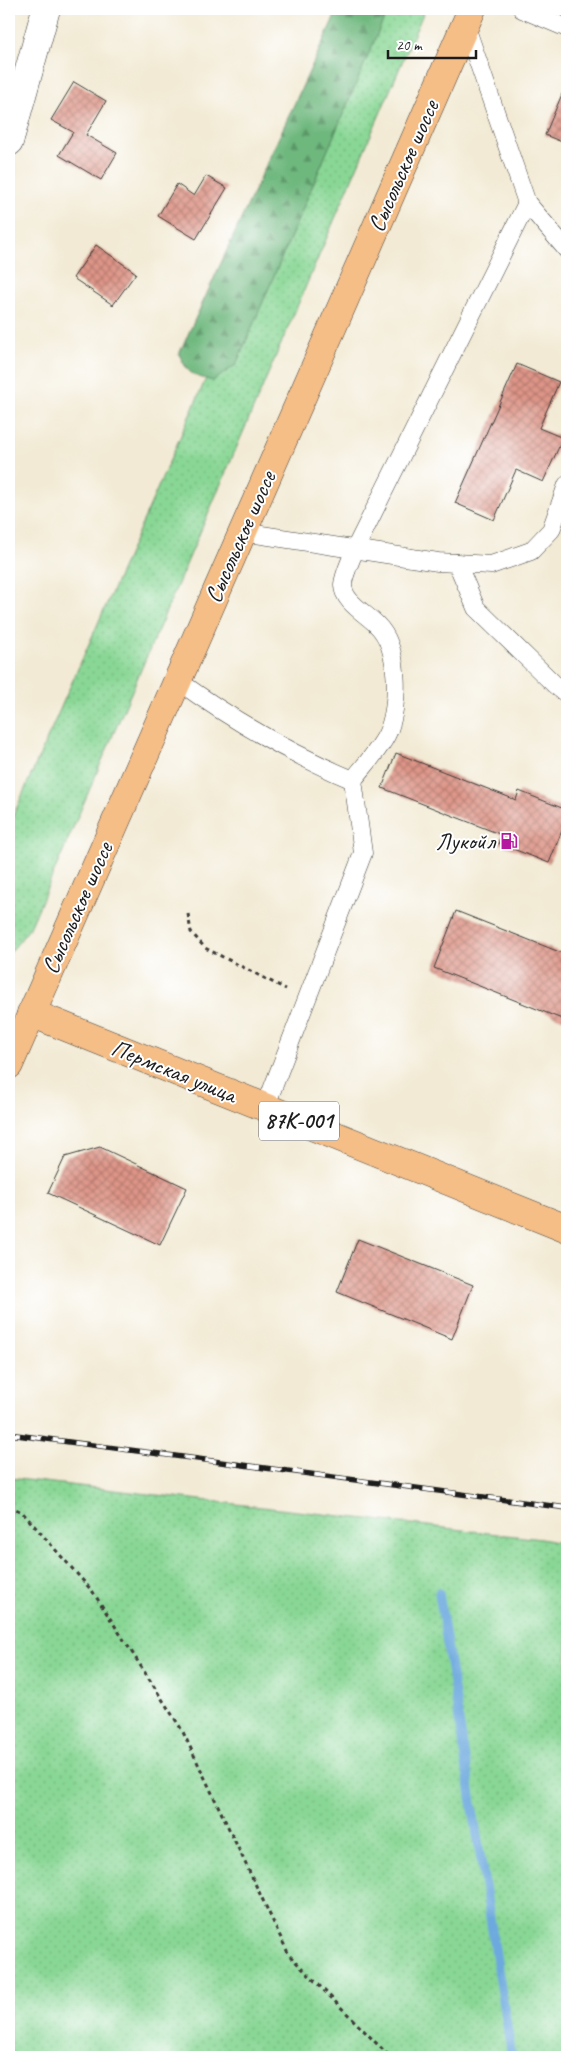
<svg xmlns="http://www.w3.org/2000/svg" width="576" height="2066" font-family="Caveat,sans-serif">
  <style>
    .grass { fill: url(#grass-dots); stroke: #527a58 }
    .forest { fill: url(#forest-firs); stroke: #456a4d }
    .lines { fill: none; stroke-linecap: round; stroke-linejoin: round }
    .stream { stroke: #6da9de; stroke-width: 9 }
    .building { fill: url(#building-cross-hatch) }
    .service-casing { stroke: #3c3b38; stroke-width: 19 }
    .minor-casing { stroke: #3c3b38; stroke-width: 29 }
    .primary-casing { stroke: #3c3b38; stroke-width: 29 }
    .path { stroke: #3c3b38; stroke-width: 3; stroke-dasharray: 4 4; stroke-linecap: butt }
    .service { stroke: #fff; stroke-width: 18 }
    .minor { stroke: #fff; stroke-width: 28 }
    .primary { stroke: #f6be87; stroke-width: 28 }
    .rail-casing { stroke: #1c1c1c; stroke-width: 5.5 }
    .rail { stroke: #fff; stroke-width: 4; stroke-dasharray: 11; stroke-linecap: butt }
    .labels { text-anchor: middle; dominant-baseline: central; stroke-width: 4; stroke-linejoin: round; paint-order: stroke }
    .shield { fill: #fff; stroke: #606060; stroke-width: 1 }
    .shield-label { font-size: 22px; font-weight: bold; fill: #1c1c1c }
    .street-label { font-size: 24px; fill: #1c1c1c; stroke: #fff }
    .poi-label { font-size: 24px; fill: #1c1c1c; stroke: #fff; text-anchor: end }
  </style>
  <defs>
    <pattern id="grass-dots" width="8" height="8" patternUnits="userSpaceOnUse" patternTransform="scale(1.25)"><rect width="8" height="8" fill="#89d795"/><path d="M2 2h.1M6 6h.1" fill="none" stroke="#76b880" stroke-width="1.8" stroke-linecap="round"/></pattern>
    <pattern id="forest-firs" width="22" height="20" patternUnits="userSpaceOnUse" patternTransform="scale(1.25)"><rect width="22" height="20" fill="#6eb87e"/><path d="M5 1l3.5 6h-7zM16 11l3.5 6h-7z" fill="#5a9566"/></pattern>
    <pattern id="building-cross-hatch" width="8" height="8" patternUnits="userSpaceOnUse" patternTransform="scale(1.25)"><rect width="8" height="8" fill="#de9588"/><path d="M0 0l8 8M0 8l8-8" fill="none" stroke="#b3796e"/></pattern>
  </defs>
  <rect width="100%" height="100%" fill="#fff"/>
  <filter id="ink" filterUnits="userSpaceOnUse"><feTurbulence type="fractalNoise" baseFrequency=".02" numOctaves="2"/><feDisplacementMap in="SourceGraphic" scale="10" xChannelSelector="R" yChannelSelector="G"/><feConvolveMatrix kernelMatrix="1 2 1 2 8 2 1 2 1" color-interpolation-filters="sRGB"/></filter>
  <filter id="wash" filterUnits="userSpaceOnUse"><feTurbulence type="fractalNoise" baseFrequency=".0096" numOctaves="4" result="noise"/><feDisplacementMap in="SourceGraphic" scale="20" xChannelSelector="R" yChannelSelector="G"/><feGaussianBlur stdDeviation="1.12" result="paint"/><feColorMatrix in="noise" values="0 0 0 0 0 0 0 0 0 0 0 0 0 0 0 0 0 1.4 0 .05"/><feComposite in="paint" operator="in"/></filter>
  <g filter="url(#wash)">
    <rect width="100%" height="100%" fill="#f2ead4"/>
    <g class="grass">
      <polygon points="369,9 425,9 30,928 9,954 9,825"/>
      <polygon points="9,1478 541,1539 567,1544 567,2057 9,2057"/>
    </g>
    <path class="forest" d="M338 9H388L236 365 213 381C191 375 189 375 179 354Z"/>
    <g class="lines">
      <polyline class="stream" points="439,1593 512,2057"/>
    </g>
    <g id="blocks">
      <g class="building">
        <polygon points="74,82 106,101 86,135 117,153 101,180 59,155 73,132 51,120"/>
        <polygon points="567,82 567,144 545,135"/>
        <polygon points="206,176 227,188 196,239 158,216 177,184 194,196"/>
        <polygon points="96,245 136,273 113,305 73,278"/>
        <polygon points="517,364 559,382 539,428 563,438 543,482 516,470 494,520 455,503"/>
        <polygon points="396,753 516,800 519,791 567,810 567,818 549,863 498,843 502,835 382,788"/>
        <polygon points="456,911 567,955 567,1021 434,968"/>
        <polygon points="100,1147 187,1188 160,1245 48,1193 65,1157"/>
        <polygon points="358,1239 473,1285 452,1339 337,1292"/>
      </g>
    </g>
  </g>
  <g filter="url(#ink)">
    <use href="#blocks" fill-opacity="0" stroke="#3c3b38" stroke-width="1"/>
    <g class="lines">
      <g class="service-casing">
        <g id="service">
          <polyline points="522,9 567,28"/>
          <polyline points="465,24 527,203 567,250"/>
          <polyline points="242,532 438,562 491,565 531,551 551,530 567,485"/>
          <polyline points="457,563 476,608 554,684 567,694"/>
          <path d="M177 680C232 720 291 754 353 780 364 766 380 749 387 734 400 707 400 647 377 625 367 614 343 602 343 585 343 576 352 558 355 549L527 203"/>
          <polyline points="265,1108 363,853 353,780"/>
        </g>
      </g>
      <g class="minor-casing">
        <polyline id="minor" points="9,142 46,9"/>
      </g>
      <g class="primary-casing">
        <g id="primary">
          <polyline points="31,1013 567,1229"/>
          <polyline points="9,1065 472,9"/>
        </g>
      </g>
      <g class="path">
        <polyline points="188,914 191,932 205,948 286,989"/>
        <polyline points="9,1506 22,1512 93,1592 182,1730 289,1955 390,2057"/>
      </g>
      <use href="#service" class="service"/>
      <use href="#minor" class="minor"/>
      <use href="#primary" class="primary"/>
      <g class="rail-casing">
        <polyline id="rail" points="9,1434 567,1508"/>
      </g>
      <use href="#rail" class="rail"/>
    </g>
  </g>
  <defs>
    <g id="fuel-bare" transform="scale(1.35)"><path d="M-5.5-6h7V0h2V4h1.3V-2.5L3-4.5l.8-.8L6-3V5H2.5V1h-1V6h-7ZM-4.2-4.7v3.2H.2V-4.7Z" fill="#b5179e" stroke="#fff" stroke-width="2.5" paint-order="stroke"/></g>
  </defs>
  <g fill-rule="evenodd">
    <use href="#fuel-bare" x="509" y="841"/>
  </g>
  <g class="labels">
    <rect class="shield" x="259" y="1101.5" width="80" height="39" rx="4"/>
    <g class="shield-label">
      <text x="299" y="1121">87К-001</text>
    </g>
    <g class="street-label">
      <text transform="translate(403 166) rotate(-66)">Сысольское шоссе</text>
      <text transform="translate(240 537) rotate(-66)">Сысольское шоссе</text>
      <text transform="translate(77 908) rotate(-66)">Сысольское шоссе</text>
      <text transform="translate(174 1071) rotate(22)">Пермская улица</text>
    </g>
    <g class="poi-label">
      <text x="495" y="841">Лукойл</text>
    </g>
  </g>
  <rect width="576" height="2066" fill="none" stroke="#fff" stroke-width="30"/>
  <path d="M388 50v8h88v-8" fill="none" stroke="#1c1c1c" stroke-width="2.5"/>
  <text x="396" y="50" font-size="15" fill="#1c1c1c" stroke="#ffffff" stroke-width="4" paint-order="stroke">20 m</text>
</svg>
